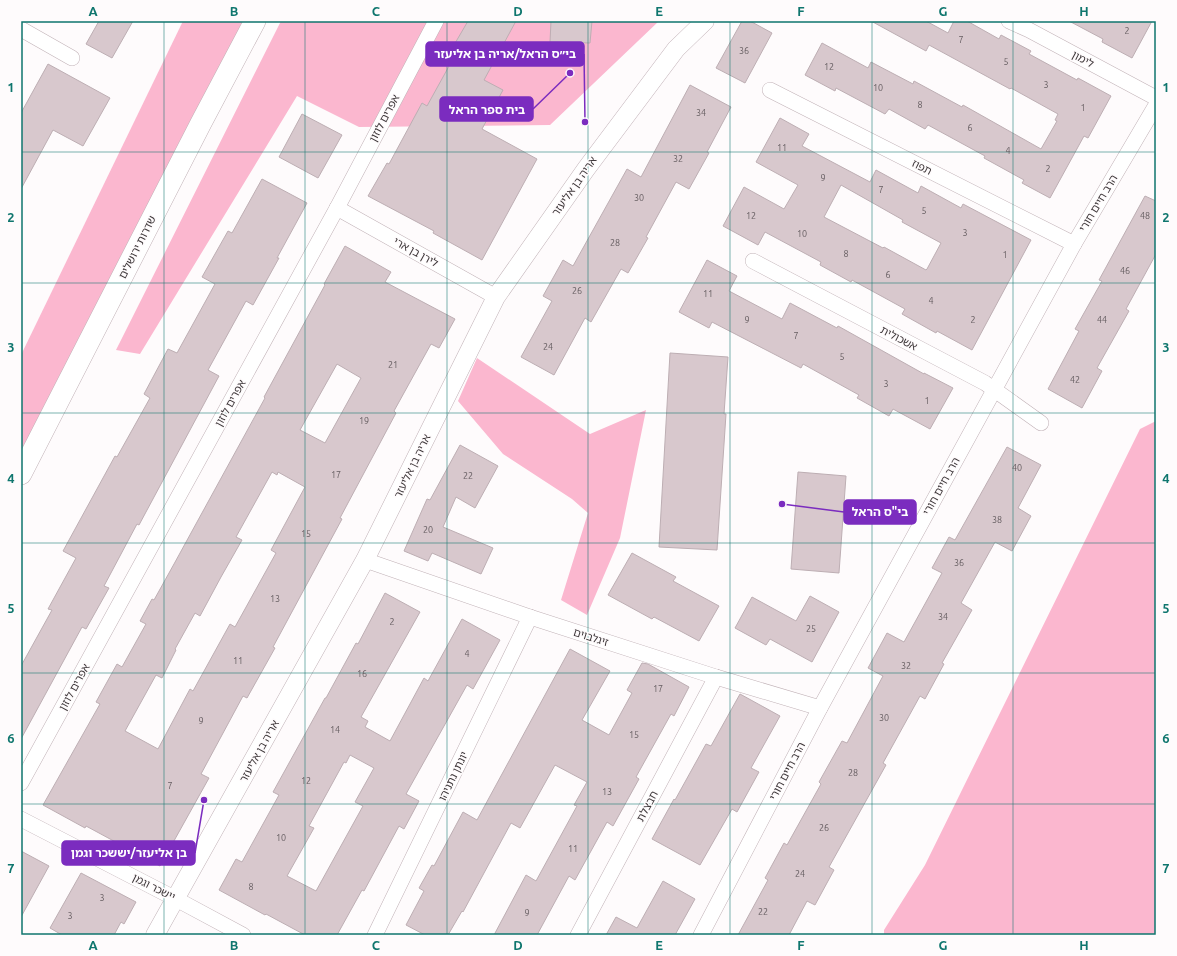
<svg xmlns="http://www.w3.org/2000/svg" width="1177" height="956" font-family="Ubuntu,'Noto Sans Hebrew',sans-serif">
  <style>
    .green { fill: #fbb7cf }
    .building { fill: #d8c8cd; stroke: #bdaeb3; fill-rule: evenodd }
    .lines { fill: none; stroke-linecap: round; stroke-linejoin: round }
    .minor-casing { stroke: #c1b2b7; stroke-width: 16 }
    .tertiary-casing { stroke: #c1b2b7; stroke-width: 19 }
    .secondary-casing { stroke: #c1b2b7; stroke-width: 22 }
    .minor { stroke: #fff; stroke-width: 15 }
    .tertiary { stroke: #fff; stroke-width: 18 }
    .secondary { stroke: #fff; stroke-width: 21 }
    .grid { fill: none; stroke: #0f766e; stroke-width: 1; stroke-opacity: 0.55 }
    .labels { text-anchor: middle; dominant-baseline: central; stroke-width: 3; stroke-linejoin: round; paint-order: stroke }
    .number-label { font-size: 9px; fill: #655d60 }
    .street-label { font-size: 11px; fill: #3f393b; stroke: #fefbfc }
    .leader { fill: none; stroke: #7b2cbf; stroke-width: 1.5 }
    .callout-dot { fill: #7b2cbf; stroke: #fefbfc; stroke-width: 1.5 }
    .callout { fill: #7b2cbf; stroke: #7b2cbf; stroke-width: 1.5 }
    .callout-label { font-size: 12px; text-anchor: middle; font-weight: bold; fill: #fff }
    .neatline { fill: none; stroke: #0f766e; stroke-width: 1.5 }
    .grid-label { font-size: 13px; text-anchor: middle; font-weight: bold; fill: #0f766e }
  </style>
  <rect width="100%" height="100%" fill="#fefbfc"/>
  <g class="green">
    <polygon points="183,21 243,21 21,472 21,355"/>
    <polygon points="281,21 659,21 550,125 359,127 297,96 140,354 116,350"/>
    <polygon points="477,358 590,434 646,410 620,538 587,615 561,600 588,513 572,499 503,454 458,401"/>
    <polygon points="1156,421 1156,935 884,935 884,930 925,865 1140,429"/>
  </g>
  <g class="building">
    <polygon points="99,21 133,21 112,58 86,44"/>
    <polygon points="468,21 516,21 484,80 503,90 482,129 537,159 482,260 433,233 434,231 368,196 387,163 389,164 422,103 427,106 459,48 454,45"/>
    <polygon points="551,21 592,21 590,43 550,42"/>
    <polygon points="742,21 750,21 772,33 745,83 716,68"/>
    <polygon points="871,21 926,21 948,33 954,21 967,21 999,39 1001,35 1031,51 1029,54 1077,80 1078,78 1111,96 1088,138 1084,136 1050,198 1022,183 1024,180 984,158 985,156 928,125 925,129 889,109 885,114 836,88 835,91 805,75 822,43 868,68 871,62 913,84 914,81 962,107 963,105 1041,149 1057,121 1055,120 1058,114 1011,88 1010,89 929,45 926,51"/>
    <polygon points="1069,21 1152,21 1132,58 1102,42 1103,39"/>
    <polygon points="48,64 110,98 83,146 53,130 21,189 21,113"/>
    <polygon points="690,85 731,107 707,152 709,153 689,189 676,182 646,237 648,238 628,273 621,269 591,322 585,318 554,375 521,357 552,301 543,296 563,260 573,266 627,169 641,177"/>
    <polygon points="302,114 342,135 318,178 279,157"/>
    <path d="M780 118 809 134 802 146 870 182 876 170 918 193 921 186 961 208 963 204 1031 240 972 350 937 331 936 333 902 314 905 309 852 280 851 282 820 265 821 262 765 232 758 245 723 226 744 187 784 209 798 185 756 162ZM841 185 903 220 902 222 941 243 927 269 926 270 884 247 883 248 824 217Z"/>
    <polygon points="262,179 307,203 277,258 279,258 253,305 246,301 208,370 219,376 139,525 137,524 104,586 109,588 86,629 82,627 21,739 21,666 52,610 48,609 76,558 63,551 115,456 117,457 150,398 144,394 168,349 177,353 215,284 202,277 228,231 232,233"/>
    <polygon points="1145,196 1156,201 1156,254 1126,309 1129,311 1097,368 1102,371 1082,408 1048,389 1079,331 1075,329 1102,281 1099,280"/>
    <path d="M345 246 391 272 385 282 455 319 439 348 431 344 394 411 396 413 340 518 342 519 273 647 275 648 247 698 243 696 201 774 209 778 160 866 86 826 85 828 43 805 100 704 96 702 117 664 122 667 146 624 140 621 152 599 154 600 174 564 265 398 264 397 325 285 324 284ZM337 364 361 378 325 443 300 430ZM272 472 277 475 278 472 305 487 271 550 276 553 235 627 230 624 193 691 190 689 158 749 125 731 156 675 162 678 176 650 175 649 195 613 200 616 221 577 242 540 236 537Z"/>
    <polygon points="707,260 737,276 729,291 782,319 790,303 837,328 838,326 924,374 924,373 953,388 930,429 893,409 889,416 857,398 859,395 803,364 801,368 712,322 709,328 679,312"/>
    <polygon points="670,353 728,357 724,414 726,414 717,550 659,547"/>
    <polygon points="460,445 498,466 475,508 456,497 443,527 493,548 481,574 432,553 428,561 404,551 427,499 430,500"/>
    <polygon points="1007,447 1041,465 1018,508 1031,516 1012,551 995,542 961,603 972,610 942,663 944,664 925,699 920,696 883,763 886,765 829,867 834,870 815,905 807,901 789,935 738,935 768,880 765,878 784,843 787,845 821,784 819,782 842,741 847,743 883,676 868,668 887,633 904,642 942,573 932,568 949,537 955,540"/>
    <polygon points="798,472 846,476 839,573 791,569"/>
    <polygon points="632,553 676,577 673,581 719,606 699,641 654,617 652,619 608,595"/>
    <path d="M385 593 420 612 361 717 368 721 365 727 390 741 424 678 428 681 462 619 500 640 473 689 467 685 406 794 419 801 404 829 399 826 364 891 362 890 337 935H305L266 914 265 915 219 890 236 859 242 862 279 795 273 792 325 698H326L356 643 358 644ZM350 755 374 768 355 802 363 806 316 891 287 876 314 828 309 826 344 762 346 763Z"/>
    <polygon points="810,596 839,612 812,662 770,639 766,645 735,628 752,597 796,621"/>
    <polygon points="570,649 610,671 582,720 609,735 632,693 627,690 642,663 648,664 689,687 674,716 671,714 636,777 639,779 613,826 607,822 575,880 569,876 537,935 494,935 526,875 536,881 577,806 574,805 587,782 555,765 520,828 511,823 463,912 462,911 448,935 425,935 406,925 424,891 419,888 432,865 434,866 463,812 477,820"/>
    <polygon points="740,694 780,716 751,768 759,772 737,812 732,809 700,865 652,839 674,799 675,800 706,744 711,746"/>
    <polygon points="21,851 49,866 21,917"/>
    <polygon points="81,873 136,902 124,924 121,922 114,935 62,935 50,928"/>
    <polygon points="663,881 695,899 675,935 606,935 616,917 637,928"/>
  </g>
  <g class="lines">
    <g class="minor-casing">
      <g id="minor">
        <polyline points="1009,21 1029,30 1156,98"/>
        <polyline points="21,29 72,58"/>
        <polyline points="770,90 1074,244"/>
        <polyline points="337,208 496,297"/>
        <polyline points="753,261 985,383 1041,423"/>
        <polyline points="365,560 530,617 716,677 820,708"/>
        <polyline points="21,783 337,208 436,21"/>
        <polyline points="21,819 176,899 243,935"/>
        <polyline points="375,935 530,617"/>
        <polyline points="578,935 716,677"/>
        <polyline points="701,935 820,708 1074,244 1156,105"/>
      </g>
    </g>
    <g class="tertiary-casing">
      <polyline id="tertiary" points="155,935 365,560 496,297 586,169 676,49 705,21"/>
    </g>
    <g class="secondary-casing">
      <polyline id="secondary" points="21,474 201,123 255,21"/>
    </g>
    <use href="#minor" class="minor"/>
    <use href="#tertiary" class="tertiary"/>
    <use href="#secondary" class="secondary"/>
  </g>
  <path class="grid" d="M164 21V935M305 21V935M447 21V935M588 21V935M730 21V935M872 21V935M1013 21V935M21 152H1156M21 283H1156M21 413H1156M21 543H1156M21 673H1156M21 804H1156"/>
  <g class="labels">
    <g class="number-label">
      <text x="1127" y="31">2</text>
      <text x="961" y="40">7</text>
      <text x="744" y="51">36</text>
      <text x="1006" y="62">5</text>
      <text x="829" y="67">12</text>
      <text x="1046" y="85">3</text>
      <text x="878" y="88">10</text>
      <text x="920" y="105">8</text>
      <text x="1083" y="108">1</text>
      <text x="701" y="113">34</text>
      <text x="970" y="128">6</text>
      <text x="782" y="148">11</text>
      <text x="1008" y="151">4</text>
      <text x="678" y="159">32</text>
      <text x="1048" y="169">2</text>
      <text x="823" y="178">9</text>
      <text x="881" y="190">7</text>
      <text x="639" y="198">30</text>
      <text x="924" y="211">5</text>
      <text x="751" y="216">12</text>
      <text x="1145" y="216">48</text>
      <text x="965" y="233">3</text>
      <text x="802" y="234">10</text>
      <text x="615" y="243">28</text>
      <text x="846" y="254">8</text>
      <text x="1005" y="255">1</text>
      <text x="1125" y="271">46</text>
      <text x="888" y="275">6</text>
      <text x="577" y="291">26</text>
      <text x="708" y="294">11</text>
      <text x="931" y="301">4</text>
      <text x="747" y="320">9</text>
      <text x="973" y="320">2</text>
      <text x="1102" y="320">44</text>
      <text x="796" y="336">7</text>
      <text x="548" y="347">24</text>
      <text x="842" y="357">5</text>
      <text x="393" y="365">21</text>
      <text x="1075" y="380">42</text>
      <text x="886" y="384">3</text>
      <text x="927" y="401">1</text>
      <text x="364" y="421">19</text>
      <text x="1017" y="468">40</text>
      <text x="336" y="475">17</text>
      <text x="468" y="476">22</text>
      <text x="997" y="520">38</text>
      <text x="428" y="530">20</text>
      <text x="306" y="534">15</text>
      <text x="959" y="563">36</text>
      <text x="275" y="599">13</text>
      <text x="943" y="617">34</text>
      <text x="392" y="622">2</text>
      <text x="811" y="629">25</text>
      <text x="467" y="654">4</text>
      <text x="238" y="661">11</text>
      <text x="906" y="666">32</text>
      <text x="362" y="674">16</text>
      <text x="658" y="689">17</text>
      <text x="884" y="718">30</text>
      <text x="201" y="721">9</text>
      <text x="335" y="730">14</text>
      <text x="634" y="735">15</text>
      <text x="853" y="773">28</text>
      <text x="306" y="781">12</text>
      <text x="170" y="786">7</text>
      <text x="607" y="792">13</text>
      <text x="824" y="828">26</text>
      <text x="281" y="838">10</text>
      <text x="573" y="849">11</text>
      <text x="800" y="874">24</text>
      <text x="251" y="887">8</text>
      <text x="102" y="898">3</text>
      <text x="763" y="912">22</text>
      <text x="527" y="913">9</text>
      <text x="70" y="916">3</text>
    </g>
    <g class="street-label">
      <text transform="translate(1083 59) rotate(28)">לימון</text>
      <text transform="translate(384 118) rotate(-62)">אפרים לוזון</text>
      <text transform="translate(922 167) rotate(27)">תפוז</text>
      <text transform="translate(574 186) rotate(-55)">אריה בן אליעזר</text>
      <text transform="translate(1098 203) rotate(-59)">הרב חיים חורי</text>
      <text transform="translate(137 247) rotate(-63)">שדרות ירושלים</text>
      <text transform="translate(416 252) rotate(29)">לירן בן ארי</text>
      <text transform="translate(899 338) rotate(28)">אשכולית</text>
      <text transform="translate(230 403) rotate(-61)">אפרים לוזון</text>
      <text transform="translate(412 466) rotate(-64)">אריה בן אליעזר</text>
      <text transform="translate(941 486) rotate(-61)">הרב חיים חורי</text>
      <text transform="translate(591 637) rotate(18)">זיגלבוים</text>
      <text transform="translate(74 687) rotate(-61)">אפרים לוזון</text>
      <text transform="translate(259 751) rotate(-61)">אריה בן אליעזר</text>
      <text transform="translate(787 771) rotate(-62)">הרב חיים חורי</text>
      <text transform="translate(453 776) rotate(-64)">יונתן נתניהו</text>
      <text transform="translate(647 806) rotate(-62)">חבצלת</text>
      <text transform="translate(154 887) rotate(27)">יישכר וגמן</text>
    </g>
  </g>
  <path class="leader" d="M585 122L584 54M570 73L533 109M782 504L844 512M204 800L195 853"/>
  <g class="callout-dot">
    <circle cx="585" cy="122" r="4"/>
    <circle cx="570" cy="73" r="4"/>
    <circle cx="782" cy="504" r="4"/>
    <circle cx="204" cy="800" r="4"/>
  </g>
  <g class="callout">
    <rect x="426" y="42" width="158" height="24" rx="4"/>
    <rect x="440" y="97" width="93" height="24" rx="4"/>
    <rect x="844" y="500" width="72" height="24" rx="4"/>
    <rect x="62" y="841" width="133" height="24" rx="4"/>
  </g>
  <g class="callout-label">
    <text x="505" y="58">בי״ס הראל/אריה בן אליעזר</text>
    <text x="487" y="114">בית ספר הראל</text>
    <text x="880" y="516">בי"ס הראל</text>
    <text x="129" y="857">בן אליעזר/יששכר וגמן</text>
  </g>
  <rect width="1177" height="956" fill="none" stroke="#fefbfc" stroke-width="44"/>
  <rect x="22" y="22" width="1133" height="912" class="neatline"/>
  <g class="grid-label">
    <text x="93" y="16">A</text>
    <text x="234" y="16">B</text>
    <text x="376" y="16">C</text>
    <text x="518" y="16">D</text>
    <text x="659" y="16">E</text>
    <text x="801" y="16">F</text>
    <text x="943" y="16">G</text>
    <text x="1084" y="16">H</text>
    <text x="11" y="92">1</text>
    <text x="1166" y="92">1</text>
    <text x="11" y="222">2</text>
    <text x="1166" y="222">2</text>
    <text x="11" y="352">3</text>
    <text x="1166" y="352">3</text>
    <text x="11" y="483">4</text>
    <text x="1166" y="483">4</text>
    <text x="11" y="613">5</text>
    <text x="1166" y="613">5</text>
    <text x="11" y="743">6</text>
    <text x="1166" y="743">6</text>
    <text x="11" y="873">7</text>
    <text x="1166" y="873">7</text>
    <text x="93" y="950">A</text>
    <text x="234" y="950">B</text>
    <text x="376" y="950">C</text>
    <text x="518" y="950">D</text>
    <text x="659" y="950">E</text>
    <text x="801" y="950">F</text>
    <text x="943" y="950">G</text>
    <text x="1084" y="950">H</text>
  </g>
</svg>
